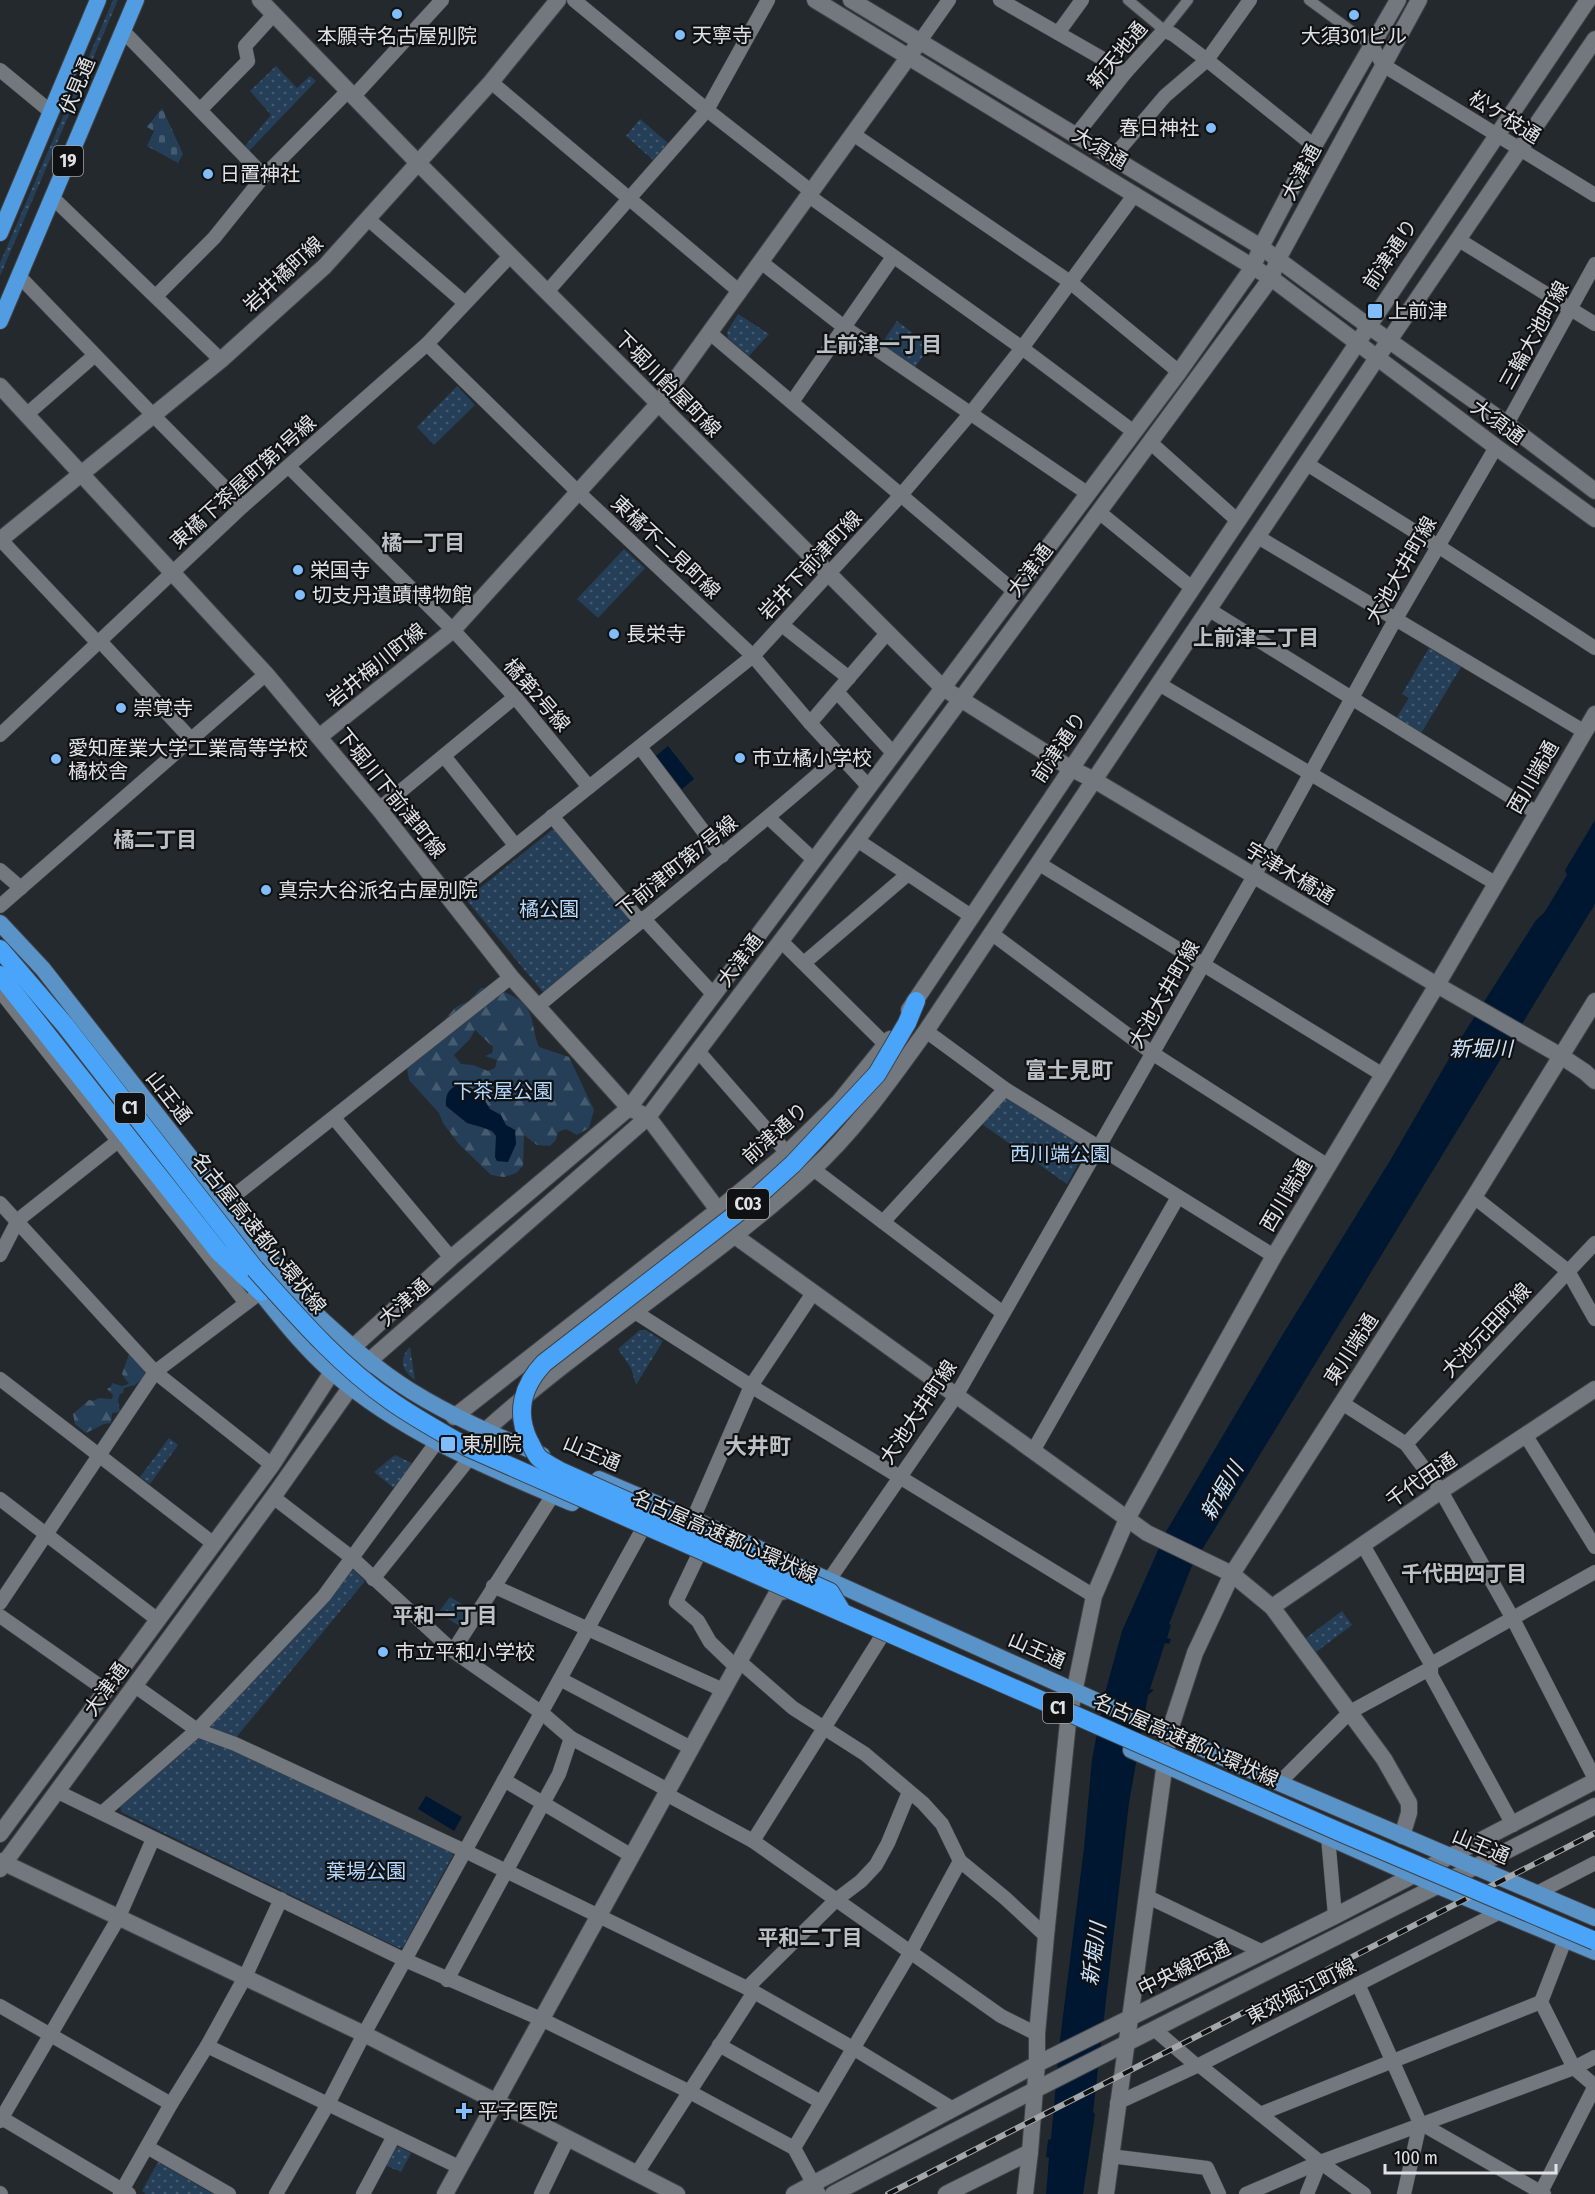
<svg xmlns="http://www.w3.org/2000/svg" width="1595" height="2194" font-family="'Fira Sans Condensed','Noto Sans JP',sans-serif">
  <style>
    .green { fill: url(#green-dots) }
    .forest { fill: url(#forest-firs); fill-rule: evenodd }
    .cemetery { fill: url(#cemetery-stones) }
    .water { fill: #001732 }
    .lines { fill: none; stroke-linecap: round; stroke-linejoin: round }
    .pedestrian-casing { stroke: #404347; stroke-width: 12 }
    .minor-casing { stroke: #404347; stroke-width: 15 }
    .tertiary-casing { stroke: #404347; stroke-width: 18 }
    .primary-casing { stroke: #404347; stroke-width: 18 }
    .trunk-casing { stroke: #404347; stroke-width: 18 }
    .motorway-casing { stroke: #404347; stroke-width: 20 }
    .pedestrian { stroke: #72787d; stroke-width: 10 }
    .minor { stroke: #72787d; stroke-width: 14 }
    .tertiary { stroke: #72787d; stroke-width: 16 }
    .primary { stroke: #5a93c8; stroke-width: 16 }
    .trunk { stroke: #529ce1; stroke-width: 16 }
    .motorway { stroke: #4aa5fa; stroke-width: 18 }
    .rail-casing { stroke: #a3a7aa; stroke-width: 6 }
    .rail { stroke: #0f1113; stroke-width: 4; stroke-dasharray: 11; stroke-linecap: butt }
    .motorway-bridge-casing { stroke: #404347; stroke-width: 20; stroke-linecap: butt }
    .motorway-bridge { stroke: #4aa5fa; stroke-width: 18 }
    .poi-dot { fill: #80bdfa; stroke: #0f1113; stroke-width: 2 }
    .labels { text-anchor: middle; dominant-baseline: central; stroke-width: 4.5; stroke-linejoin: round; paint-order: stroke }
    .shield { fill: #0f1113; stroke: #a1a4a7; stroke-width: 1.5 }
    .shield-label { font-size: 18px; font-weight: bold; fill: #e0e3e6 }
    .poi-label { font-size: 20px; fill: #e0e3e6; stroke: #0f1113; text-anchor: start }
    .street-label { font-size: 20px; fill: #e0e3e6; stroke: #0f1113 }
    .park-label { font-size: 20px; fill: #b4d8fe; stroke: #0f1113 }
    .neighbourhood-label { font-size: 21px; font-weight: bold; fill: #bbc1c7; stroke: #0f1113 }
    .water-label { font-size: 21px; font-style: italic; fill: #cce4fe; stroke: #0f1113 }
    .quarter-label { font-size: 22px; font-weight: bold; fill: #bbc1c7; stroke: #0f1113 }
  </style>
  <defs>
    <pattern id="green-dots" width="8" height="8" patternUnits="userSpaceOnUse" patternTransform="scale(1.5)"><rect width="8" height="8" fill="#253f58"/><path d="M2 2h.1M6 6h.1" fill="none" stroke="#445b70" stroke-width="1.8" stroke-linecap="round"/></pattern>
    <pattern id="forest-firs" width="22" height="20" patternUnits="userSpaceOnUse" patternTransform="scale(1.5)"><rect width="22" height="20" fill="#253f58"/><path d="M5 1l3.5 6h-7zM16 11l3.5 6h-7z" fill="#445b70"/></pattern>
    <pattern id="cemetery-stones" width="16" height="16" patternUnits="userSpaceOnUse" patternTransform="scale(1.5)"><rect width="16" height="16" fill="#253f58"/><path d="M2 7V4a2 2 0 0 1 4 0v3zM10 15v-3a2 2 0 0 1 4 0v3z" fill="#445b70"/></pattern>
  </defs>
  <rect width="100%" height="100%" fill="#24292d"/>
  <g class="green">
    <polygon points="113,0 118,0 0,276 0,263"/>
    <polygon points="276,66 297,88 310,76 316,81 249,151 245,146 271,115 250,91"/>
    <polygon points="640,119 668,143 653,160 626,136"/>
    <polygon points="738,314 769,334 749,356 728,338 727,332"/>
    <polygon points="897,321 930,346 913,370 880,346"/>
    <polygon points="457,386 475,405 434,445 417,427"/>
    <polygon points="624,549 645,568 598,618 577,599"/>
    <polygon points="1429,648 1461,667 1420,735 1395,720 1409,698 1402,694"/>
    <polygon points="553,829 558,830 629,916 628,923 546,993 542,991 468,902 470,896"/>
    <polygon points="1006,1096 1085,1146 1086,1150 1067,1184 979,1122"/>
    <polygon points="640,1330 646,1330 663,1341 636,1385 631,1368 618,1349"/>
    <path d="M410 1347 415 1380C402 1371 398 1359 410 1347Z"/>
    <polygon points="169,1438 178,1445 150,1484 140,1477"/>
    <polygon points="395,1455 416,1465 395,1489 374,1472"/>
    <polygon points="354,1570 365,1581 229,1746 452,1851 453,1855 403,1947 399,1948 121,1812 120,1804 348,1571"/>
    <polygon points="450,1597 474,1611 463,1628 438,1613"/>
    <polygon points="1342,1611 1352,1625 1316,1652 1306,1638"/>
    <polygon points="399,2147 411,2153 401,2172 385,2165 394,2148"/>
    <polygon points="158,2162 213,2194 146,2194 142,2191"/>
  </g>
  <g class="forest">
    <path d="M481 988C499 988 523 996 530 1014 534 1024 534 1036 539 1047L569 1057 594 1110 589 1128 577 1135 566 1129 558 1132 556 1140 550 1146 537 1145 524 1135 523 1166 516 1173 504 1177 491 1175 458 1143 443 1123 439 1113 409 1080 406 1062 456 1007 469 1001ZM475 1030 493 1047 492 1053 485 1056 497 1060 495 1068 488 1071 473 1065 461 1064 454 1055 470 1039Z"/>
    <polygon points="129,1354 145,1371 144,1377 135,1385 124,1388 123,1393 120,1394 118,1400 120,1412 112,1413 111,1423 104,1424 86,1433 75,1424 73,1414 89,1400 93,1401 99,1398 112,1399 113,1395 107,1389 111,1387 112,1383 122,1386 129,1384 122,1374"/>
  </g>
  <polygon class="cemetery" points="162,108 183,154 178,163 147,146 154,131 147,127"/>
  <g class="water">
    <polygon points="668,746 694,779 682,789 656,756"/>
    <polygon points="1595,820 1595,904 1191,1568 1169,1624 1171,1625 1167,1638 1171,1639 1169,1644 1165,1643 1150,1689 1154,1690 1148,1695 1129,1803 1093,2112 1095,2114 1083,2194 1046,2194 1049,2158 1046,2157 1048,2140 1051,2139 1060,2040 1084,1848 1092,1759 1105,1693 1122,1631 1167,1530 1283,1334 1391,1159 1461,1038 1536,920 1544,913 1567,875 1565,870"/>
    <path d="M461 1085 471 1088 482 1096 490 1109 501 1115 506 1125 515 1130 516 1144 508 1162 497 1161 495 1157 496 1136 492 1131 481 1127 467 1123 446 1106C445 1095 449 1086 461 1085Z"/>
    <polygon points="426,1796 462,1817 454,1831 418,1809"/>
  </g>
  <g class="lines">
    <g class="pedestrian-casing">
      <g id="pedestrian">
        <polyline points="1128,0 1164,30 1188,0"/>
        <polyline points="1309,0 1372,46"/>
      </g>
    </g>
    <g class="minor-casing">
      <g id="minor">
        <polyline points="574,0 707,110 812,192"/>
        <polyline points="1000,0 1126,72"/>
        <polyline points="123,31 264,176"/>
        <polyline points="1058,33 1082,0"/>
        <polyline points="920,41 949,0"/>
        <polyline points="1372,46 1383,65 1595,195"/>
        <polyline points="0,70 51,112"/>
        <polyline points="491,82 740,292"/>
        <polyline points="354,96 442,0"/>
        <polyline points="200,110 248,61 245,46 274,14"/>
        <polyline points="853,134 1070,282 1179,372"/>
        <polyline points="1076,135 1126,72 1164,30 1174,35 1207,60 1314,146"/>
        <polyline points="1113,157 1165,96 1207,60 1250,0"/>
        <polyline points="809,196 1022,348 1134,432"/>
        <polyline points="53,198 221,360"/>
        <polyline points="368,219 465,303"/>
        <polyline points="1459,240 1595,324"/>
        <polyline points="761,262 844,327 1087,493"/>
        <polyline points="19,276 153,415 243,506"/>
        <polyline points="547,292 707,110 768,0"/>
        <polyline points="156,296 214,238 264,176 348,91"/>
        <polyline points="710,333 1015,592"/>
        <polyline points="427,344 578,492 753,656 810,723 869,787"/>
        <polyline points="792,402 893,257"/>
        <polyline points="26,415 95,355"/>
        <polyline points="1507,424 1595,264"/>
        <polyline points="1151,443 1238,521"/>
        <polyline points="1307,464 1438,546 1595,648"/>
        <polyline points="289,467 453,630 515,697 589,787"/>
        <polyline points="1099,512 1192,588"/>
        <polyline points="1258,537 1585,732"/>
        <polyline points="1,540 97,642"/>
        <polyline points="1208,609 1537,813"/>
        <polyline points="782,625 849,678"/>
        <polyline points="99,640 191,739"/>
        <polyline points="1159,684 1495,883"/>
        <polyline points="837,692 894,754"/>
        <polyline points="810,723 888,632"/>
        <polyline points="0,735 243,506 427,344 510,256"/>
        <polyline points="640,747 722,856"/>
        <polyline points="444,756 515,845"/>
        <polyline points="379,809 515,697"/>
        <polyline points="552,816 640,921"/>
        <polyline points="769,818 814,860"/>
        <polyline points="857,840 971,916"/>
        <polyline points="1038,863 1383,1075"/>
        <polyline points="0,870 21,888"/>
        <polyline points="449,899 753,656 901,495 970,414 1022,348 1135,194"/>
        <polyline points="0,906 266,674"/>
        <polyline points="643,918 714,995"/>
        <polyline points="991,933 1152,1053 1328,1166"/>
        <polyline points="781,941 886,1045"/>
        <polyline points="804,963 908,874"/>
        <polyline points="0,991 246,1303"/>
        <path d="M538 1006C638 922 742 842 839 756"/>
        <polyline points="926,1031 1005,1089 1274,1256"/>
        <polyline points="698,1051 787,1153"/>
        <polyline points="334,1118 451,1258"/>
        <polyline points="813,1169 1003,1313"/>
        <polyline points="1474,1197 1568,1271 1595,1319"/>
        <polyline points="0,1203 155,1372 272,1465"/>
        <polyline points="225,1203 511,977"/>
        <polyline points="883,1222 1005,1089"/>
        <polyline points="0,1255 17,1222 23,1216 118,1141"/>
        <polyline points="635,1312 751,1386 1094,1596"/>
        <polyline points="0,1379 214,1544"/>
        <polyline points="1342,1403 1406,1444 1441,1491 1513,1619 1595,1779"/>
        <polyline points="1526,1436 1595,1547"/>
        <polyline points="1406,1444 1595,1243"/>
        <polyline points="1033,1451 1178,1197"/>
        <polyline points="273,1497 351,1557 453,1651 542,1713 571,1738 668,1790"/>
        <polyline points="0,1499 158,1620"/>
        <polyline points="693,1519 751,1386 813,1293"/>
        <polyline points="1363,1545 1431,1664 1431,1675 1513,1825"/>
        <polyline points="697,1558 676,1602 698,1621 710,1642 736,1667"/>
        <polyline points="373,1579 469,1459"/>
        <polyline points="829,1580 956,1396 1254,876 1390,629 1496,447"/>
        <polyline points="493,1586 723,1690"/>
        <polyline points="0,1603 155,1372 261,1292"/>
        <polyline points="0,1616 107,1691"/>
        <polyline points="453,1651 553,1495"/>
        <polyline points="739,1661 793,1708 865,1754 923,1803 942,1824 960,1861 1005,1898 1046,1936"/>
        <polyline points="1431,1664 1595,1572"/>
        <polyline points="560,1679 691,1748"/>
        <polyline points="135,1686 197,1730 235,1744 465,1851 747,1988 853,2048 953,2109"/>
        <polyline points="504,1780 632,1856"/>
        <polyline points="1279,1783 1350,1712 1431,1668"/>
        <polyline points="58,1792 405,1960 541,2019 688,2091 794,2148 819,2194"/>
        <polyline points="666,1794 753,1841 1001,2016 1037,2034"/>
        <polyline points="102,1813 197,1730 324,1596 436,1443"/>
        <polyline points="1328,1837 1335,1916"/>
        <polyline points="753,1841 880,1639"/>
        <polyline points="1537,1893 1595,1863"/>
        <polyline points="1148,1897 1263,1952"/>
        <polyline points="1565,1940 1541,2002 1574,2068 1595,2086"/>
        <polyline points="447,1980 559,1774 571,1738"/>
        <polyline points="1358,1984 1420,2123 1544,2194"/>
        <polyline points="747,1988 836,1900 861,1881 876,1865 888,1843 909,1792"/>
        <polyline points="0,2006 171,2104"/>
        <polyline points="1154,2029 1197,2066"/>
        <polyline points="719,2045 821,2102"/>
        <polyline points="207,2046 459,2167"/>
        <polyline points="1199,2065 1320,2162 1364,2194"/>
        <polyline points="1117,2103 1199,2065 1502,1911"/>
        <polyline points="1260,2114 1541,2002"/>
        <polyline points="0,2117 129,2194"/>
        <polyline points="0,2121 118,1919 153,1839"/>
        <polyline points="147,2147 229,2194"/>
        <polyline points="794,2148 910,1953 960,1861"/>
        <polyline points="1110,2156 1207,2168 1219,2194"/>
        <polyline points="637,2173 754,1992"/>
        <polyline points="0,2193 1,2194"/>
        <polyline points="120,2194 171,2104 207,2046 245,1977 281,1899"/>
        <polyline points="276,2194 328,2104 364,2034 641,1532"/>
        <polyline points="363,2194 394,2136"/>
        <polyline points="541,2194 568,2138"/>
        <polyline points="1246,2194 1320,2162 1574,2068 1595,2057"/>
        <polyline points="1307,2194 1320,2162"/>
        <polyline points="1404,2194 1420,2123"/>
        <polyline points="1540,2194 1595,2086"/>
      </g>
    </g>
    <g class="tertiary-casing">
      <g id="tertiary">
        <polyline points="260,0 419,164 943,688 1070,768 1094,780 1437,985 1561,1056 1585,1072 1595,1081"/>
        <polyline points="815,0 1271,278 1496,447 1595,519"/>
        <polyline points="851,0 1261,247 1367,325 1507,424 1595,491"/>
        <polyline points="0,386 266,674 379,809 511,977 629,1108 648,1117 718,1210 735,1236 1147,1533 1232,1574 1272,1607 1384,1759 1409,1803 1409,1813 1402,1836"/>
        <polyline points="0,540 221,360 325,266 491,82 558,0"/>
        <polyline points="319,737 453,630 658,404 920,41"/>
        <path d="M909 1010C1134 672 1361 336 1588 0"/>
        <polyline points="454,1417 718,1210 787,1153 839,1102 890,1039"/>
        <path d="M485 1431C588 1338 708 1265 811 1171 856 1130 891 1079 926 1031L1377 358 1595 39"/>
        <polyline points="1272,1607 1441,1491 1595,1389"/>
        <polyline points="0,1834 272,1465 332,1372 352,1348 451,1258 629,1108 1179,372 1253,267 1261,247 1314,146 1398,0"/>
        <polyline points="0,1861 364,2034 677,2194"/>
        <polyline points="0,1869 273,1497 369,1361 648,1117 857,840 1271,278 1278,259 1419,0"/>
        <polyline points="445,2194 777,1593 797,1588"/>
        <polyline points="794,2194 1037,2064 1335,1916 1595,1781"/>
        <path d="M833 2194C1086 2062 1341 1935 1595 1806"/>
        <polyline points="946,2194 1030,2152"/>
        <polyline points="1025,2194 1030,2152 1037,2064 1037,2034 1046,1936 1068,1722 1094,1596 1127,1519 1274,1256 1437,985 1595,714"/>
        <polyline points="1106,2194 1169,1733 1195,1653 1232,1574 1474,1197 1595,1001"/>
      </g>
    </g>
    <g class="primary-casing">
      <g id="primary">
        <path d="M0 923 43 969 305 1304C339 1335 372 1367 411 1391 453 1417 497 1436 542 1455"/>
        <path d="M253 1283C278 1314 302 1346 332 1372 404 1434 487 1467 572 1503"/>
        <polyline points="599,1479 693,1519 1279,1783 1595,1918"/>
        <polyline points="1131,1750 1438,1886 1595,1952"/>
      </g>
    </g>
    <g class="trunk-casing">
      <g id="trunk">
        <polyline points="0,233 98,0"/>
        <polyline points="0,321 136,0"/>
      </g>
    </g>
    <g class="motorway-casing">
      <g id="motorway">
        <polyline points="0,949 65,1025 255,1269"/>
        <polyline points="0,975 219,1252 261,1292"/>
        <polyline points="907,1023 916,1001"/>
      </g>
    </g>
    <use href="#pedestrian" class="pedestrian"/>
    <use href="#minor" class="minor"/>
    <use href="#tertiary" class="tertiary"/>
    <use href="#primary" class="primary"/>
    <use href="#trunk" class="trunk"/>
    <use href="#motorway" class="motorway"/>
    <g class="rail-casing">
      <polyline id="rail" points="888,2194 1595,1833"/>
    </g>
    <use href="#rail" class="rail"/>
    <g class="motorway-bridge-casing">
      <g id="motorway-bridge">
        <path d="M255 1269C297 1316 339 1365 391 1401 415 1418 441 1432 467 1447L1342 1833 1595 1941"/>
        <path d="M842 1612 830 1592 560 1471C553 1467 545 1463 539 1458 535 1454 532 1446 529 1441 515 1412 523 1385 544 1363L749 1204 793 1164 877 1074 907 1023"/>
      </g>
    </g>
    <use href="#motorway-bridge" class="motorway-bridge"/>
  </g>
  <g class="poi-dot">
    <circle cx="397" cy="14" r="6"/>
    <circle cx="1354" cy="15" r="6"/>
    <circle cx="680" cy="35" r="6"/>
    <circle cx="1211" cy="128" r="6"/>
    <circle cx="208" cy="174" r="6"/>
    <rect x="1367" y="303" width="16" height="16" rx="3"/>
    <circle cx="298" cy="570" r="6"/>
    <circle cx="300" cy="595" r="6"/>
    <circle cx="614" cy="634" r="6"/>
    <circle cx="121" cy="708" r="6"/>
    <circle cx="740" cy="758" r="6"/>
    <circle cx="56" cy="759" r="6"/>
    <circle cx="266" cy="890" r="6"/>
    <rect x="440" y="1436" width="16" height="16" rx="3"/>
    <circle cx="383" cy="1652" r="6"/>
    <path d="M461 2102h6v6h6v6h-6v6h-6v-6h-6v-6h6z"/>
  </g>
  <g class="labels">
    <g class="shield">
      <rect x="53" y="146" width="30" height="30" rx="4.5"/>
      <rect x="115" y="1093" width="30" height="30" rx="4.5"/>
      <rect x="727" y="1189" width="42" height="30" rx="4.5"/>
      <rect x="1043" y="1693" width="30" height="30" rx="4.5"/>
    </g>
    <g class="shield-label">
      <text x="68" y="161">19</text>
      <text x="130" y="1108">C1</text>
      <text x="748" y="1204">C03</text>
      <text x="1058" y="1708">C1</text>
    </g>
    <g class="poi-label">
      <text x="692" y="35">天寧寺</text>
      <text x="397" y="36" text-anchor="middle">本願寺名古屋別院</text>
      <text x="1354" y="36" text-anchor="middle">大須301ビル</text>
      <text x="1199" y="128" text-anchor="end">春日神社</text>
      <text x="220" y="174">日置神社</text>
      <text x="1388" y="311">上前津</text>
      <text x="310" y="570">栄国寺</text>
      <text x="312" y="595">切支丹遺蹟博物館</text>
      <text x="626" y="634">長栄寺</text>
      <text x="133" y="708">崇覚寺</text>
      <text x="68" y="748">愛知産業大学工業高等学校<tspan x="68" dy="23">橘校舎</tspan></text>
      <text x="752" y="758">市立橘小学校</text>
      <text x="278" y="890">真宗大谷派名古屋別院</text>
      <text x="462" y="1444">東別院</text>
      <text x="395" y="1652">市立平和小学校</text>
      <text x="478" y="2111">平子医院</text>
    </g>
    <g class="street-label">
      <text transform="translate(1117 55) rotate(-50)">新天地通</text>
      <text transform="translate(77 86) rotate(-67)">伏見通</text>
      <text transform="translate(1505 117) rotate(32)">松ケ枝通</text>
      <text transform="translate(1100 148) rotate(31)">大須通</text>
      <text transform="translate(1301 172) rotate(-62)">大津通</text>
      <text transform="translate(1390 254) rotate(-56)">前津通り</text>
      <text transform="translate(283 274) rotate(-43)">岩井橘町線</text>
      <text transform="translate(1534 335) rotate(-61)">三輪大池町線</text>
      <text transform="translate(668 384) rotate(45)">下堀川飴屋町線</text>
      <text transform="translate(1498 422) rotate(36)">大須通</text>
      <text transform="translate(243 482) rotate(-42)">東橘下茶屋町第1号線</text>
      <text transform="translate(666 547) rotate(43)">東橘不二見町線</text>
      <text transform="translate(810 565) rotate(-47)">岩井下前津町線</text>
      <text transform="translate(1030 570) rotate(-53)">大津通</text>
      <text transform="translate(1401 570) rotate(-60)">大池大井町線</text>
      <text transform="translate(376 665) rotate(-39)">岩井梅川町線</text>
      <text transform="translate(537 695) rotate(49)">橘第2号線</text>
      <text transform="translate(1059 747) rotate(-56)">前津通り</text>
      <text transform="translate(1533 777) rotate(-60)">西川端通</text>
      <text transform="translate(391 793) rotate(51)">下堀川下前津町線</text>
      <text transform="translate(677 866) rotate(-39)">下前津町第7号線</text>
      <text transform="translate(1290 873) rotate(31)">宇津木橋通</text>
      <text transform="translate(740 960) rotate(-53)">大津通</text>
      <text transform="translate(1164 994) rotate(-60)">大池大井町線</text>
      <text transform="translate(169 1097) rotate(52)">山王通</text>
      <text transform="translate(775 1133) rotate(-42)">前津通り</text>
      <text transform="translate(1286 1195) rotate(-59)">西川端通</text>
      <text transform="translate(259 1233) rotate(51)">名古屋高速都心環状線</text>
      <text transform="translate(404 1302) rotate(-41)">大津通</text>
      <text transform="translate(1486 1330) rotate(-47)">大池元田町線</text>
      <text transform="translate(1351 1349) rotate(-57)">東川端通</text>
      <text transform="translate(918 1412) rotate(-56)">大池大井町線</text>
      <text transform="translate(592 1453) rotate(23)">山王通</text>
      <text transform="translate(1421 1480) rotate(-34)">千代田通</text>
      <text transform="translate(725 1536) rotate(24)">名古屋高速都心環状線</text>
      <text transform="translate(1037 1650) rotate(24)">山王通</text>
      <text transform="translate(106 1689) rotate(-54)">大津通</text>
      <text transform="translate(1186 1740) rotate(24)">名古屋高速都心環状線</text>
      <text transform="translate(1481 1846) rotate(23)">山王通</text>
      <text transform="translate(1184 1968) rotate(-26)">中央線西通</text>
      <text transform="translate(1301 1991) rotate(-27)">東郊堀江町線</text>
    </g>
    <g class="park-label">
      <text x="549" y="909">橘公園</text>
      <text x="503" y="1091">下茶屋公園</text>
      <text x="1060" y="1154">西川端公園</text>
      <text x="366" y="1871">葉場公園</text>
    </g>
    <g class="neighbourhood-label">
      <text x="879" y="345">上前津一丁目</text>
      <text x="423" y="543">橘一丁目</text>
      <text x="1256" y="638">上前津二丁目</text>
      <text x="155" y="840">橘二丁目</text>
      <text x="1464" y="1574">千代田四丁目</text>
      <text x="445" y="1616">平和一丁目</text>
      <text x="810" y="1938">平和二丁目</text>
    </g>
    <g class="water-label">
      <text x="1481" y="1049">新堀川</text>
      <text transform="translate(1222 1491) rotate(-60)">新堀川</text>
      <text transform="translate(1094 1954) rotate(-82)">新堀川</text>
    </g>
    <g class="quarter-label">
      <text x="1069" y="1070">富士見町</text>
      <text x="758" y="1446">大井町</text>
    </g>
  </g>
  <path d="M1385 2164v9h171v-9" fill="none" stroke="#e0e3e6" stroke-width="3"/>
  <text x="1394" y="2164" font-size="18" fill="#e0e3e6" stroke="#0f1113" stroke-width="4.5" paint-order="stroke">100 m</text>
</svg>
